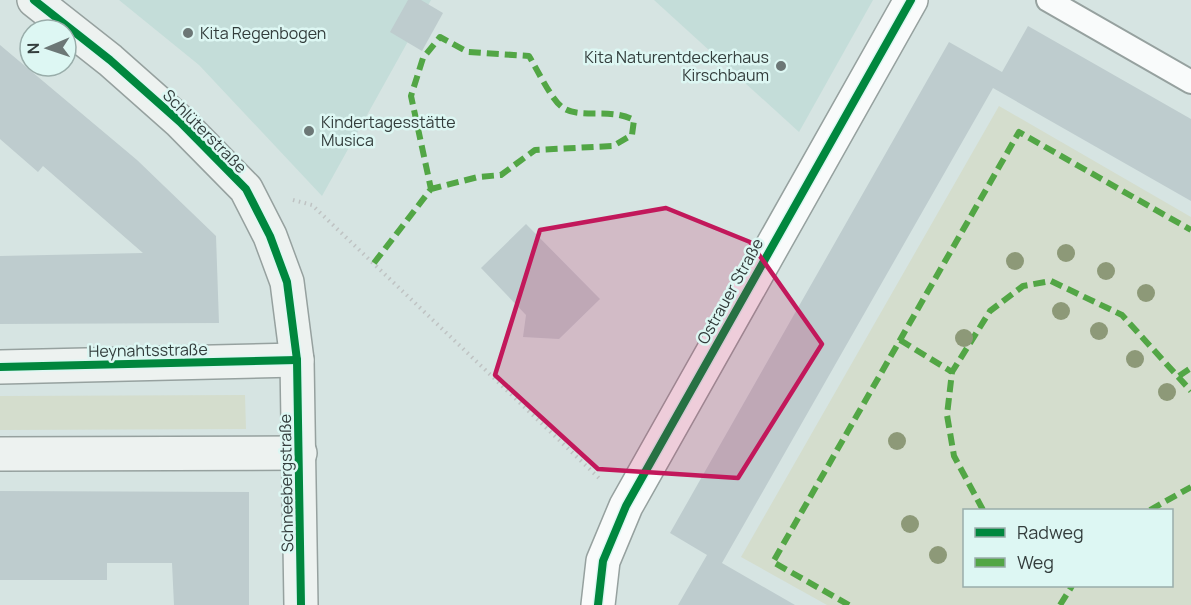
<svg xmlns="http://www.w3.org/2000/svg" width="1191" height="605" font-family="Manrope,sans-serif">
  <style>
    .built { fill: #c4ddd9 }
    .green { fill: #d4ddcd; fill-rule: evenodd }
    .building { fill: #beccce }
    .lines { fill: none; stroke-linecap: round; stroke-linejoin: round }
    .lane-casing { stroke: #96a19f; stroke-width: 26 }
    .street-casing { stroke: #96a19f; stroke-width: 36 }
    .secondary-casing { stroke: #96a19f; stroke-width: 36 }
    .path { stroke: #bfc3c3; stroke-width: 4; stroke-dasharray: 1.5 4.5; stroke-linecap: butt }
    .lane { stroke: #f9fbfb; stroke-width: 22 }
    .street { stroke: #f9fbfb; stroke-width: 33 }
    .secondary { stroke: #edf2f0; stroke-width: 33 }
    .quiet { stroke: #52a645; stroke-width: 6; stroke-dasharray: 12 6; stroke-linecap: butt }
    .cycleway-casing { stroke: #ddf7f3; stroke-width: 11 }
    .cycleway { stroke: #00873e; stroke-width: 8 }
    .tree { fill: #8d9978 }
    .marked { fill: #c2185b; fill-opacity: 0.2; stroke: #c2185b; stroke-width: 4.5; stroke-linejoin: round }
    .poi-dot { fill: #6c7776; stroke: #ddf7f3; stroke-width: 2 }
    .labels { text-anchor: middle; dominant-baseline: central; stroke-width: 5; stroke-linejoin: round; paint-order: stroke }
    .poi-label { font-size: 16px; fill: #333d3c; stroke: #ddf7f3; text-anchor: start }
    .street-label { font-size: 16px; fill: #333d3c; stroke: #ddf7f3 }
  </style>
  <rect width="100%" height="100%" fill="#d6e4e2"/>
  <g class="built">
    <polygon points="119,0 431,0 322,196 199,65"/>
    <polygon points="654,0 873,0 799,132"/>
  </g>
  <g class="green">
    <path d="M999 106 1191 217V605H827L741 557ZM964 510H1172V586H964Z"/>
    <polygon points="245,395 246,429 0,430 0,396"/>
  </g>
  <g class="building">
    <polygon points="408,0 421,0 443,13 422,51 390,32"/>
    <polygon points="1028,26 1191,119 1191,201 993,88 722,563 795,605 678,605 707,555 670,533 949,42 1002,72"/>
    <polygon points="0,45 137,160 216,236 219,323 0,324 0,256 143,253 43,166 38,172 0,139"/>
    <polygon points="526,224 600,299 559,339 523,337 526,315 481,268"/>
    <polygon points="0,491 249,492 249,605 174,605 172,563 107,563 107,580 0,580"/>
  </g>
  <g class="lines">
    <g class="lane-casing">
      <polyline id="lane" points="1048,0 1191,82"/>
    </g>
    <g class="street-casing">
      <polyline id="street" points="598,605 603,561 626,506 911,0"/>
    </g>
    <g class="secondary-casing">
      <g id="secondary">
        <polyline points="34,0 110,60 180,122 246,189 270,236 287,282 297,360 301,605"/>
        <polyline points="0,367 297,360"/>
        <polyline points="0,454 300,453"/>
      </g>
    </g>
    <polyline class="path" points="293,200 312,205 601,480"/>
    <use href="#lane" class="lane"/>
    <use href="#street" class="street"/>
    <use href="#secondary" class="secondary"/>
    <g class="quiet">
      <path d="M374 263 431 189 411 96 423 58 440 37 468 52 529 56C537 69 551 99 562 107 579 120 609 107 634 120L632 135 613 146 535 150 501 175 478 177 431 189"/>
      <polyline points="900,340 952,372"/>
      <polyline points="1179,376 1191,368"/>
      <polyline points="983,510 954,456 947,415 952,372 990,311 1023,286 1051,281 1122,315 1191,391"/>
      <polyline points="1150,510 1191,487"/>
      <polyline points="849,605 773,562 1019,132 1191,230"/>
      <polyline points="1060,605 1072,586"/>
    </g>
    <g class="cycleway-casing">
      <g id="cycleway">
        <polyline points="34,0 110,60 180,122 246,189 270,236 287,282 297,360 301,605"/>
        <polyline points="0,367 297,360"/>
        <polyline points="598,605 603,561 626,506 911,0"/>
      </g>
    </g>
    <use href="#cycleway" class="cycleway"/>
  </g>
  <g class="tree">
    <circle cx="1066" cy="253" r="9"/>
    <circle cx="1015" cy="261" r="9"/>
    <circle cx="1106" cy="271" r="9"/>
    <circle cx="1146" cy="293" r="9"/>
    <circle cx="1061" cy="311" r="9"/>
    <circle cx="1099" cy="331" r="9"/>
    <circle cx="964" cy="338" r="9"/>
    <circle cx="1135" cy="359" r="9"/>
    <circle cx="1167" cy="392" r="9"/>
    <circle cx="897" cy="441" r="9"/>
    <circle cx="910" cy="524" r="9"/>
    <circle cx="938" cy="555" r="9"/>
  </g>
  <path class="marked" d="M666 208 750 242 822 344 738 478 598 469 495 375 540 230Z"/>
  <g class="poi-dot">
    <circle cx="188" cy="33" r="6"/>
    <circle cx="781" cy="66" r="6"/>
    <circle cx="309" cy="131" r="6"/>
  </g>
  <g class="labels">
    <g class="poi-label">
      <text x="200" y="33">Kita Regenbogen</text>
      <text x="769" y="57" text-anchor="end">Kita Naturentdeckerhaus<tspan x="769" dy="18">Kirschbaum</tspan></text>
      <text x="321" y="122">Kindertagesstätte<tspan x="321" dy="18">Musica</tspan></text>
    </g>
    <g class="street-label">
      <text transform="translate(205 131) rotate(45)">Schlüterstraße</text>
      <text transform="translate(730 291) rotate(-61)">Ostrauer Straße</text>
      <text transform="translate(148 350) rotate(-1)">Heynahtsstraße</text>
      <text transform="translate(286 483) rotate(-91)">Schneebergstraße</text>
    </g>
  </g>
  <rect x="963" y="509" width="210" height="78" fill="#ddf7f3" stroke="#99adaa" stroke-width="1.5"/>
  <rect x="975" y="528" width="30" height="9" fill="#00873e" stroke="#99adaa" stroke-width="1.5"/>
  <text x="1017" y="539" font-size="18" fill="#333d3c">Radweg</text>
  <rect x="975" y="558" width="30" height="9" fill="#52a645" stroke="#99adaa" stroke-width="1.5"/>
  <text x="1017" y="569" font-size="18" fill="#333d3c">Weg</text>
  <g transform="translate(48 48) rotate(268)"><circle r="28" fill="#ddf7f3" stroke="#99adaa" stroke-width="1.5"/>
  <path d="M0-4.5L10 22L0 15L-10 22Z" fill="#6c7776"/>
  <text y="-9" font-size="16" font-weight="bold" text-anchor="middle" fill="#333d3c">N</text>
  </g>
</svg>
